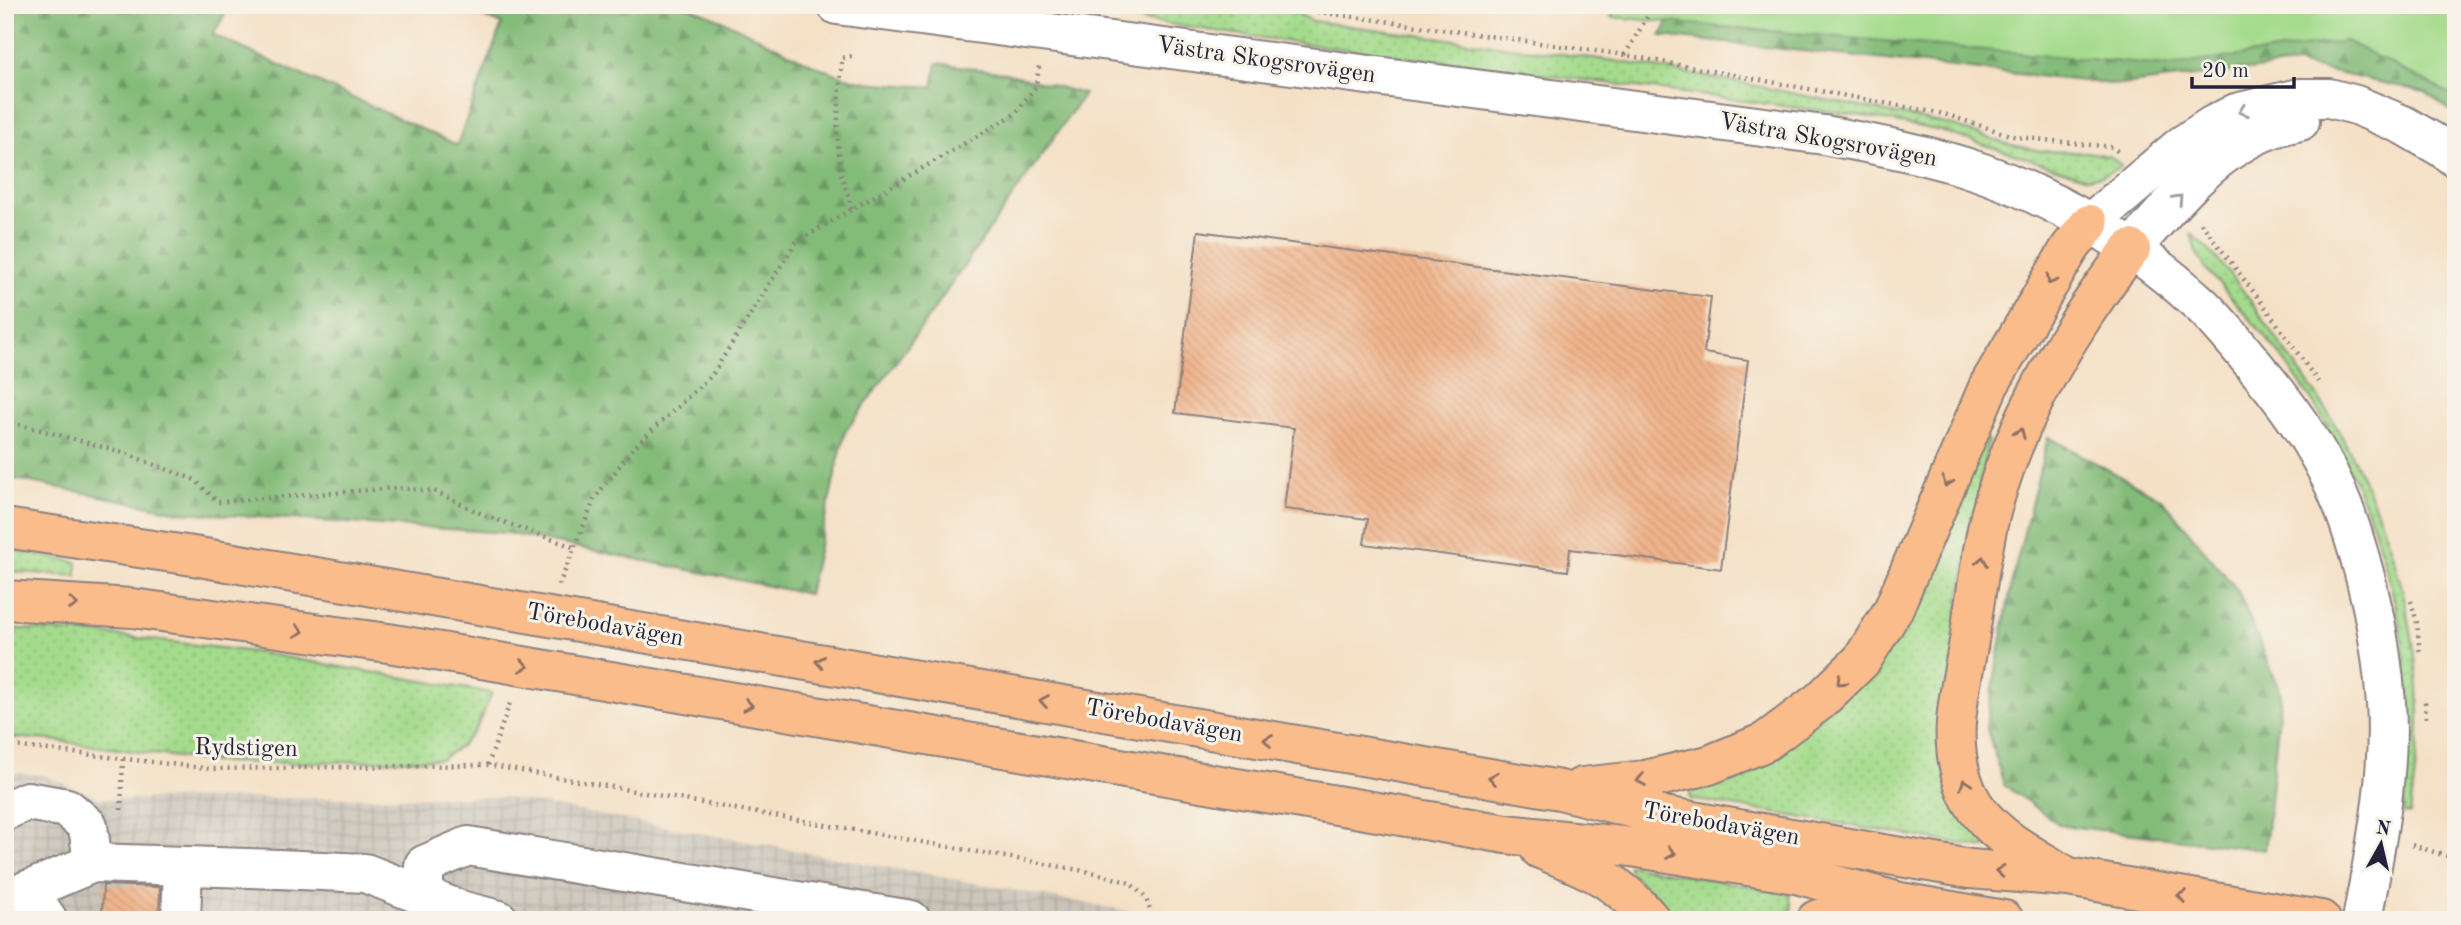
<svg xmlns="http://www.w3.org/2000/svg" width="2461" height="925" font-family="'Old Standard TT',serif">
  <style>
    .industrial { fill: url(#industrial-grid) }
    .grass { fill: url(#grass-dots); stroke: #637e64; stroke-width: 2 }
    .forest { fill: url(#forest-firs); stroke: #526e5a; stroke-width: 2 }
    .park { fill: #a4db8c; stroke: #637e64; stroke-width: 2 }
    .building { fill: url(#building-back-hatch) }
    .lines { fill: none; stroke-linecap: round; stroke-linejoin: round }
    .minor-casing { stroke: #8b8180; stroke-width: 42 }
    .highway-casing { stroke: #8b8180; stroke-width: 42 }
    .path { stroke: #8b8180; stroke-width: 4.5; stroke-dasharray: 2 5; stroke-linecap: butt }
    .minor { stroke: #fff; stroke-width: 38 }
    .highway { stroke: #fabc8b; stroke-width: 38 }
    .oneway { stroke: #9c9ca7 }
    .oneway2 { stroke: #8e6f63 }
    .labels { text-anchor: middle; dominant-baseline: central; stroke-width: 6; stroke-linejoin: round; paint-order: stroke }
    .street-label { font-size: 24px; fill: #22223b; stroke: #f7f3e8 }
  </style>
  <defs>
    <pattern id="industrial-grid" width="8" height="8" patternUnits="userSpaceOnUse" patternTransform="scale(1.75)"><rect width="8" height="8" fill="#c9c3b8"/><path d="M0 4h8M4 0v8" fill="none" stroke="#aca79f"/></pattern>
    <pattern id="grass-dots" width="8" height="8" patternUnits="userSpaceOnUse" patternTransform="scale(1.75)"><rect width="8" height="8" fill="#a4db8c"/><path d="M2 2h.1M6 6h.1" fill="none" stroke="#8dbc7a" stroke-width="1.8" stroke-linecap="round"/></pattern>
    <pattern id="forest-firs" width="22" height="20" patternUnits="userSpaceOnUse" patternTransform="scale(1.75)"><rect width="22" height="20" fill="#83bb78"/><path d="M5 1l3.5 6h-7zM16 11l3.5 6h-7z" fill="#6b9864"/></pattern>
    <pattern id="building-back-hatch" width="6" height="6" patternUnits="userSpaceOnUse" patternTransform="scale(1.75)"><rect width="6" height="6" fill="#f0b48b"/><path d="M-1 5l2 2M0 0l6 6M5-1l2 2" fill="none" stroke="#ce9a79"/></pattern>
  </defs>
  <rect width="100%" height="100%" fill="#f7f3e8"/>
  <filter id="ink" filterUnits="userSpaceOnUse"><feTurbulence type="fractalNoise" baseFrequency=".0143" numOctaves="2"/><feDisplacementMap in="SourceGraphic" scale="14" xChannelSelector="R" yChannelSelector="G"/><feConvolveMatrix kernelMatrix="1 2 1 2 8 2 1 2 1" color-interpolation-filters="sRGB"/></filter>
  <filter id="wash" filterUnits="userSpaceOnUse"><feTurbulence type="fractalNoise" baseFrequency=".00686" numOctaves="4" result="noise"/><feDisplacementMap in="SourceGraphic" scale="28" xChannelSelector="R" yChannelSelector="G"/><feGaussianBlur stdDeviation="1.57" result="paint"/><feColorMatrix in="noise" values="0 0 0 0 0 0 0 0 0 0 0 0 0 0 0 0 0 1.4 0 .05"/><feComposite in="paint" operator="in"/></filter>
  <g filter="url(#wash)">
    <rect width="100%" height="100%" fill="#f4e0c5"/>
    <polygon class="industrial" points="5,772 43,775 100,799 502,797 1127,911 1126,920 5,920"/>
    <g class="grass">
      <polygon points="1063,5 1279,5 1313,21 1615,61 1742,83 1951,125 2007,144 2041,151 2087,152 2110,156 2122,166 2104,175 2087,178 1941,131 1869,117 1283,41 1061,8"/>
      <path d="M2191 234C2229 265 2256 309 2284 349 2298 370 2314 390 2327 411 2384 504 2421 619 2419 729 2418 757 2413 786 2410 814L2403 813C2407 772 2410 732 2408 691 2400 578 2356 457 2288 366 2263 332 2234 300 2206 269L2196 252Z"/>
      <polygon points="1980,437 1988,441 1956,621 1986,848 1690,799 1690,790 1724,779 1788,745"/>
      <polygon points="5,549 77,562 77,576 5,571"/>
      <polygon points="5,628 102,634 255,652 492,693 477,727 461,746 441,759 299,763 214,762 51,740 5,737"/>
      <polygon points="1629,865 1789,893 1792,909 1776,920 1670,920 1658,898 1629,871"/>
    </g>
    <g class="forest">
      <path d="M5 5H230L213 35 457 145 502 24 452 5H682C743 23 797 65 857 80 881 85 909 85 933 87L937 63 1006 73 1084 94 921 328 845 432 808 594 507 533 180 512 5 477Z"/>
      <polygon points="1677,5 2456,5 2456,115 2425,92 2296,64 2120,85 1661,36"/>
      <polygon points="2048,437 2162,499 2238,591 2281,693 2265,850 2060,825 2004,785 1986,726 2012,581"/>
    </g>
    <polygon class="park" points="1619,5 2456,5 2456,97 2346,41 2167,66 1611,17"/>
    <g id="blocks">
      <g class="building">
        <polygon points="1198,231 1711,297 1704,353 1748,360 1721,569 1570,549 1568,571 1364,544 1368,519 1284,509 1294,428 1175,413"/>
        <polygon points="103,885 160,887 159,920 102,920"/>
      </g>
    </g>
  </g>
  <g filter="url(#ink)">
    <use href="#blocks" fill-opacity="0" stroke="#8b8180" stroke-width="2"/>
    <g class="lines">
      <g class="minor-casing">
        <g id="minor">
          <path d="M837 5 1824 135C1878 145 1931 155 1983 173 2061 201 2137 246 2198 302 2221 323 2240 348 2259 371 2293 411 2324 457 2343 506 2366 569 2381 636 2386 703 2391 773 2375 850 2362 920"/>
          <polyline points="2089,224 2181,146 2213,125 2236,113 2299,98 2329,98 2356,105 2403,125 2441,147 2456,158"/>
          <path d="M2131 249C2182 194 2223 135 2300 121"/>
          <polyline points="5,811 27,801 67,808 88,826 93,863"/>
          <polyline points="27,890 48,920"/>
          <polyline points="424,896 424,865 468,846 911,920"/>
          <polyline points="5,900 93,863 279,869 365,873 460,910 499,920"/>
          <polyline points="181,920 183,866"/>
        </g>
      </g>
      <g class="highway-casing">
        <g id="highway">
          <polyline points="5,528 193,556 1560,790 1658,815 1970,869 2068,877 2321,920"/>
          <polyline points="5,600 132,608 388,643 1506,834 1632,847 1796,874 1900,902 2004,920"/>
          <polyline points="1582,787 1645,780 1709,765 1765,742 1820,701 1862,660 1893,610 1989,385 2070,248 2089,224"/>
          <path d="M1540 849C1589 869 1616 878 1651 920"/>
          <path d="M2063 874C2028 853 1985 832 1967 792 1945 742 1960 693 1969 641 1975 601 1980 560 1989 520 2012 424 2071 326 2131 249"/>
          <polyline points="1816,920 1854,909 1889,904"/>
        </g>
      </g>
      <g class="path">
        <polyline points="1305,5 1319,12 1625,55 1944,114 2016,137 2111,147 2120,153"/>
        <polyline points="1625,55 1654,5"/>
        <polyline points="852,209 841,173 837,131 842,58 853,56"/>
        <polyline points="2201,223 2268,311 2318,382"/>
        <polyline points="5,422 33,428 121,452 195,480 218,502 396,488 434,491 484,515 576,548"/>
        <polyline points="559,585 595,498 633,448 712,375 796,242 1015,114 1036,86 1039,66"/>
        <polyline points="2411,601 2417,623 2420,655"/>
        <polyline points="2425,702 2426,721"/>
        <polyline points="5,745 213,769 488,765 1096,873 1130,883 1146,898 1153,920"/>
        <polyline points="488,765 511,700"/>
        <polyline points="121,810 123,758"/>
        <polyline points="2412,845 2456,859"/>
      </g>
      <use href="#minor" class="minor"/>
      <use href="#highway" class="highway"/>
    </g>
    <defs><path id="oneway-chevron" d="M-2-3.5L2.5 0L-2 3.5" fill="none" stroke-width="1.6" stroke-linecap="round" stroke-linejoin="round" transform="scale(1.75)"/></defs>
    <g class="oneway">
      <use href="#oneway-chevron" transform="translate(2243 111) rotate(161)"/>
      <use href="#oneway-chevron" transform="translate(2178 199) rotate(-47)"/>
    </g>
    <g class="oneway2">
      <use href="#oneway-chevron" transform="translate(2051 280) rotate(120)"/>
      <use href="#oneway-chevron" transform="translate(2020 433) rotate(-67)"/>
      <use href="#oneway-chevron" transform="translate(1947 482) rotate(113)"/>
      <use href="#oneway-chevron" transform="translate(1982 561) rotate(-80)"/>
      <use href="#oneway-chevron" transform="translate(73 604) rotate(4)"/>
      <use href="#oneway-chevron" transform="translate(299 631) rotate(8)"/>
      <use href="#oneway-chevron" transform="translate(820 662) rotate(-170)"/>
      <use href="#oneway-chevron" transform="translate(524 666) rotate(10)"/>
      <use href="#oneway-chevron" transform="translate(1841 681) rotate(135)"/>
      <use href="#oneway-chevron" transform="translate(1044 701) rotate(-170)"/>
      <use href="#oneway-chevron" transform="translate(748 705) rotate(10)"/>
      <use href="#oneway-chevron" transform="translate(1268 740) rotate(-170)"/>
      <use href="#oneway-chevron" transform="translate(1493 778) rotate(-170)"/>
      <use href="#oneway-chevron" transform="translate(1641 780) rotate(171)"/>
      <use href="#oneway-chevron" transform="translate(1965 784) rotate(-109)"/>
      <use href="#oneway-chevron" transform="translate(1671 853) rotate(10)"/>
      <use href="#oneway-chevron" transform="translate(2000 871) rotate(-175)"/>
      <use href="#oneway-chevron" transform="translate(2182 896) rotate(-170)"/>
    </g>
  </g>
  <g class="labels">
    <g class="street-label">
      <text transform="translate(1266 61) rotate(8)">Västra Skogsrovägen</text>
      <text transform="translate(1828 141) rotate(10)">Västra Skogsrovägen</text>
      <text transform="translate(605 626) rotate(10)">Törebodavägen</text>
      <text transform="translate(1164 722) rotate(10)">Törebodavägen</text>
      <text transform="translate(246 749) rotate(1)">Rydstigen</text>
      <text transform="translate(1721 825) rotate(10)">Törebodavägen</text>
    </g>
  </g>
  <rect width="2461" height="925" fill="none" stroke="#f7f3e8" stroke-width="28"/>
  <g transform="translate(2381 844) rotate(8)" stroke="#f7f3e8" stroke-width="5" paint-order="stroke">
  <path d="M0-5L12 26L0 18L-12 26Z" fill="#22223b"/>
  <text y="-10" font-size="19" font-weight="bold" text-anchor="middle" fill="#22223b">N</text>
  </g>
  <path d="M2192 77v10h102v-10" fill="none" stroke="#22223b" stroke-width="3.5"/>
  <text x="2202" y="77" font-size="21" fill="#22223b" stroke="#f7f3e8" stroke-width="5" paint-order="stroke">20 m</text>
</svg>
